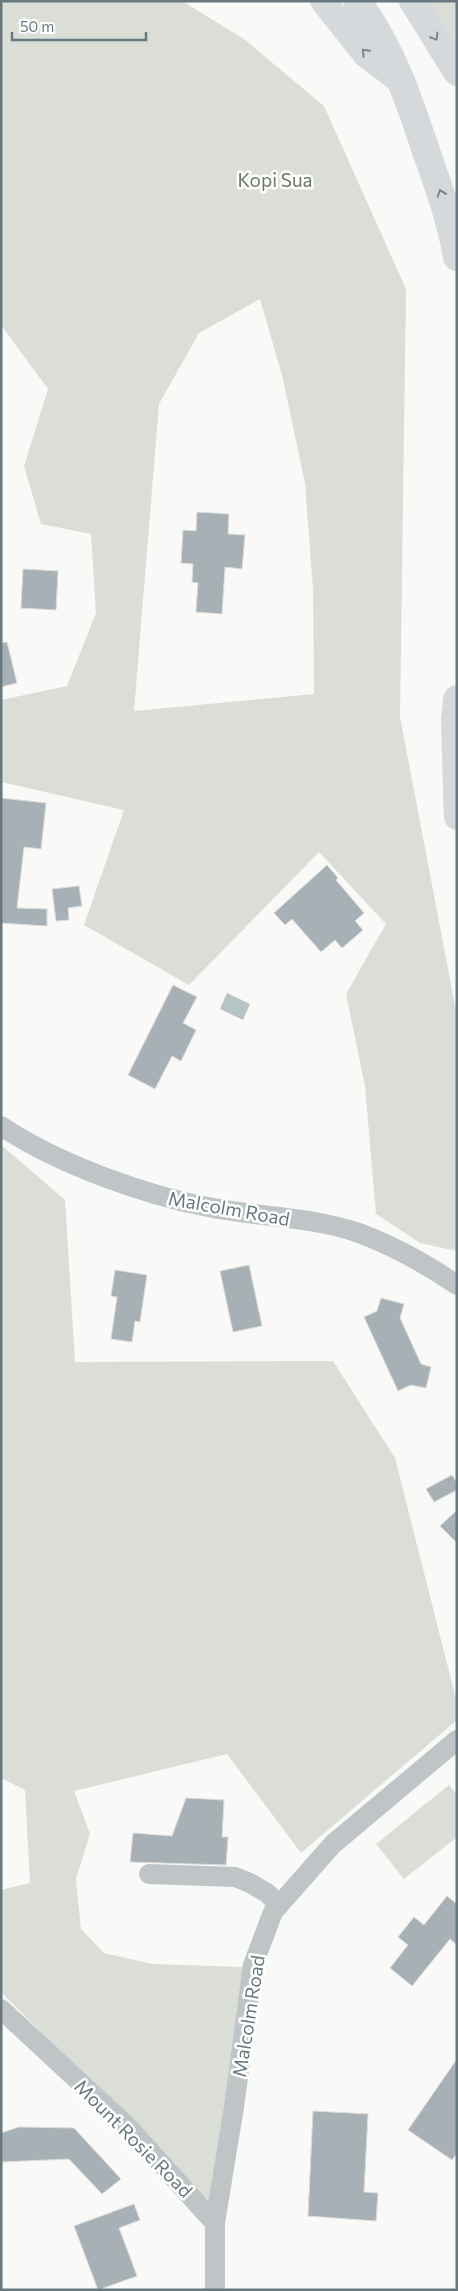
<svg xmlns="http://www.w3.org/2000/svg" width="458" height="2291" font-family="Commissioner,sans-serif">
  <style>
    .green { fill: #daded7; fill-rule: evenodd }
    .water { fill: #b7c4c6 }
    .building { fill: #a7b0b4; stroke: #dbdbda }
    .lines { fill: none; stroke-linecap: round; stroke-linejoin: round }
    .minor { stroke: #bfc5c7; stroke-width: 20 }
    .major { stroke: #d5d9db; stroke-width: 26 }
    .highway { stroke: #d5d9db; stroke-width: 28 }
    .oneway { stroke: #78878d }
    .labels { text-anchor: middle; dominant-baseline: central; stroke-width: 5; stroke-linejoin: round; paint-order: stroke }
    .park-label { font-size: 19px; fill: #6c7866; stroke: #fff }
    .street-label { font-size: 19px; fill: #67797f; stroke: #fff }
  </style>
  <rect width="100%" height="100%" fill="#f9f9f8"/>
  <g class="green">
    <path d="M1 1H182L244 39 324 106 406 289 400 717 457 1016V1251L420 1243 376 1214 365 1086 346 994 386 924 319 852 189 985 84 925 124 810 1 782V700L67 686 96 613 91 534 41 524 24 466 48 389 1 325ZM260 299 282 375 305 483 313 589 314 694 134 711 159 404 199 333Z"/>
    <polygon points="425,1 457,1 457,46"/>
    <polygon points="1,1145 65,1200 75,1362 333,1361 395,1458 457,1703 457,1720 301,1853 227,1754 74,1791 90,1834 76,1879 81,1929 104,1953 152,1964 244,1967 211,2203 1,1992 1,1890 30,1883 25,1790 1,1778"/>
    <polygon points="449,1785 457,1795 457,1837 404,1879 376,1844"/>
  </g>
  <polygon class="water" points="227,993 250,1004 243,1020 220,1009"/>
  <g class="building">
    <polygon points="197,512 229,514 228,534 245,535 242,569 225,567 222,614 196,612 198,583 192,582 193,564 181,563 183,530 196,531"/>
    <polygon points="23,569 58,571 56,610 21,608"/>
    <polygon points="7,642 17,683 1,687 1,643"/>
    <polygon points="1,798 46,803 41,849 24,847 17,908 47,909 47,926 1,923"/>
    <polygon points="327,865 338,878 336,880 364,913 355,921 363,930 342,948 335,940 321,952 292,919 285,925 274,913"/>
    <polygon points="79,886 82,906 68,908 69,920 56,921 52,889"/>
    <polygon points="173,985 197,997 183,1023 196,1030 181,1061 172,1056 155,1089 128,1075"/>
    <polygon points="249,1265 262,1326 233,1332 220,1271"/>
    <polygon points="115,1270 147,1275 140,1322 135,1321 132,1342 111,1339 117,1297 111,1296"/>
    <polygon points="381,1298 404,1304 400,1318 421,1364 431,1367 426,1388 411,1385 398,1391 364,1317 377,1311"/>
    <polygon points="452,1475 457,1483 457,1490 434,1502 426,1489"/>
    <polygon points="457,1510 457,1543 440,1526"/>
    <polygon points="186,1798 224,1800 222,1837 228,1837 226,1865 130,1862 133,1833 172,1836"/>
    <polygon points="447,1896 457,1904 457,1945 450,1939 412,1986 390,1968 408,1945 398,1937 414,1917 424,1925"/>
    <polygon points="457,2059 457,2153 452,2160 408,2130"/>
    <polygon points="313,2111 368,2114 364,2192 378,2193 376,2221 308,2216"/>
    <polygon points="19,2127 74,2128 121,2179 102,2194 69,2159 1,2162 1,2133"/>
    <polygon points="134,2204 140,2220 119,2228 137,2276 98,2290 74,2226"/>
  </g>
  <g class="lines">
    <g class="minor">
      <path d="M1 1126C58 1164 146 1196 213 1208 261 1217 313 1217 359 1233 394 1246 426 1264 457 1285"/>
      <polyline points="149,1874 235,1877 250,1883 267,1893 279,1905"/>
      <polyline points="1,2009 126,2125 215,2223"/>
      <polyline points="215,2290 215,2223 234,2107 253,1965 273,1912 333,1844 457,1740"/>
    </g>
    <g class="major">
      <polyline points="323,1 366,55 403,83"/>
      <polyline points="456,790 457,817"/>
    </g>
    <g class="highway">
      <path d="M357 1C392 48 409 100 427 154 439 188 451 221 457 257"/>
      <polyline points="413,1 457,72"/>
      <polyline points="457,699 455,719 457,792"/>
    </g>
  </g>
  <defs><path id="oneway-chevron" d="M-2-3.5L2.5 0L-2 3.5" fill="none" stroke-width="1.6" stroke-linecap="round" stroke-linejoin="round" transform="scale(1.25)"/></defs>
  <g class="oneway">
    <use href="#oneway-chevron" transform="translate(435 37) rotate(58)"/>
    <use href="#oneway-chevron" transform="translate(365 52) rotate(-134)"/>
    <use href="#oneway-chevron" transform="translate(441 193) rotate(-109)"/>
  </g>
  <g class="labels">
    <g class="park-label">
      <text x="275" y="179">Kopi Sua</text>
    </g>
    <g class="street-label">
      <text transform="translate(229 1208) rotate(10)">Malcolm Road</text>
      <text transform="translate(248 2016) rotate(-81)">Malcolm Road</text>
      <text transform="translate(134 2138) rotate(45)">Mount Rosie Road</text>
    </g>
  </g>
  <rect width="458" height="2291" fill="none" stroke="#67797f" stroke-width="5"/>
  <path d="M12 32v8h134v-8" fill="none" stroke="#67797f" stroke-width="2.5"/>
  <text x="20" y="32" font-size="15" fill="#67797f" stroke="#ffffff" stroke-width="4" paint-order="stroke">50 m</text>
</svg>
